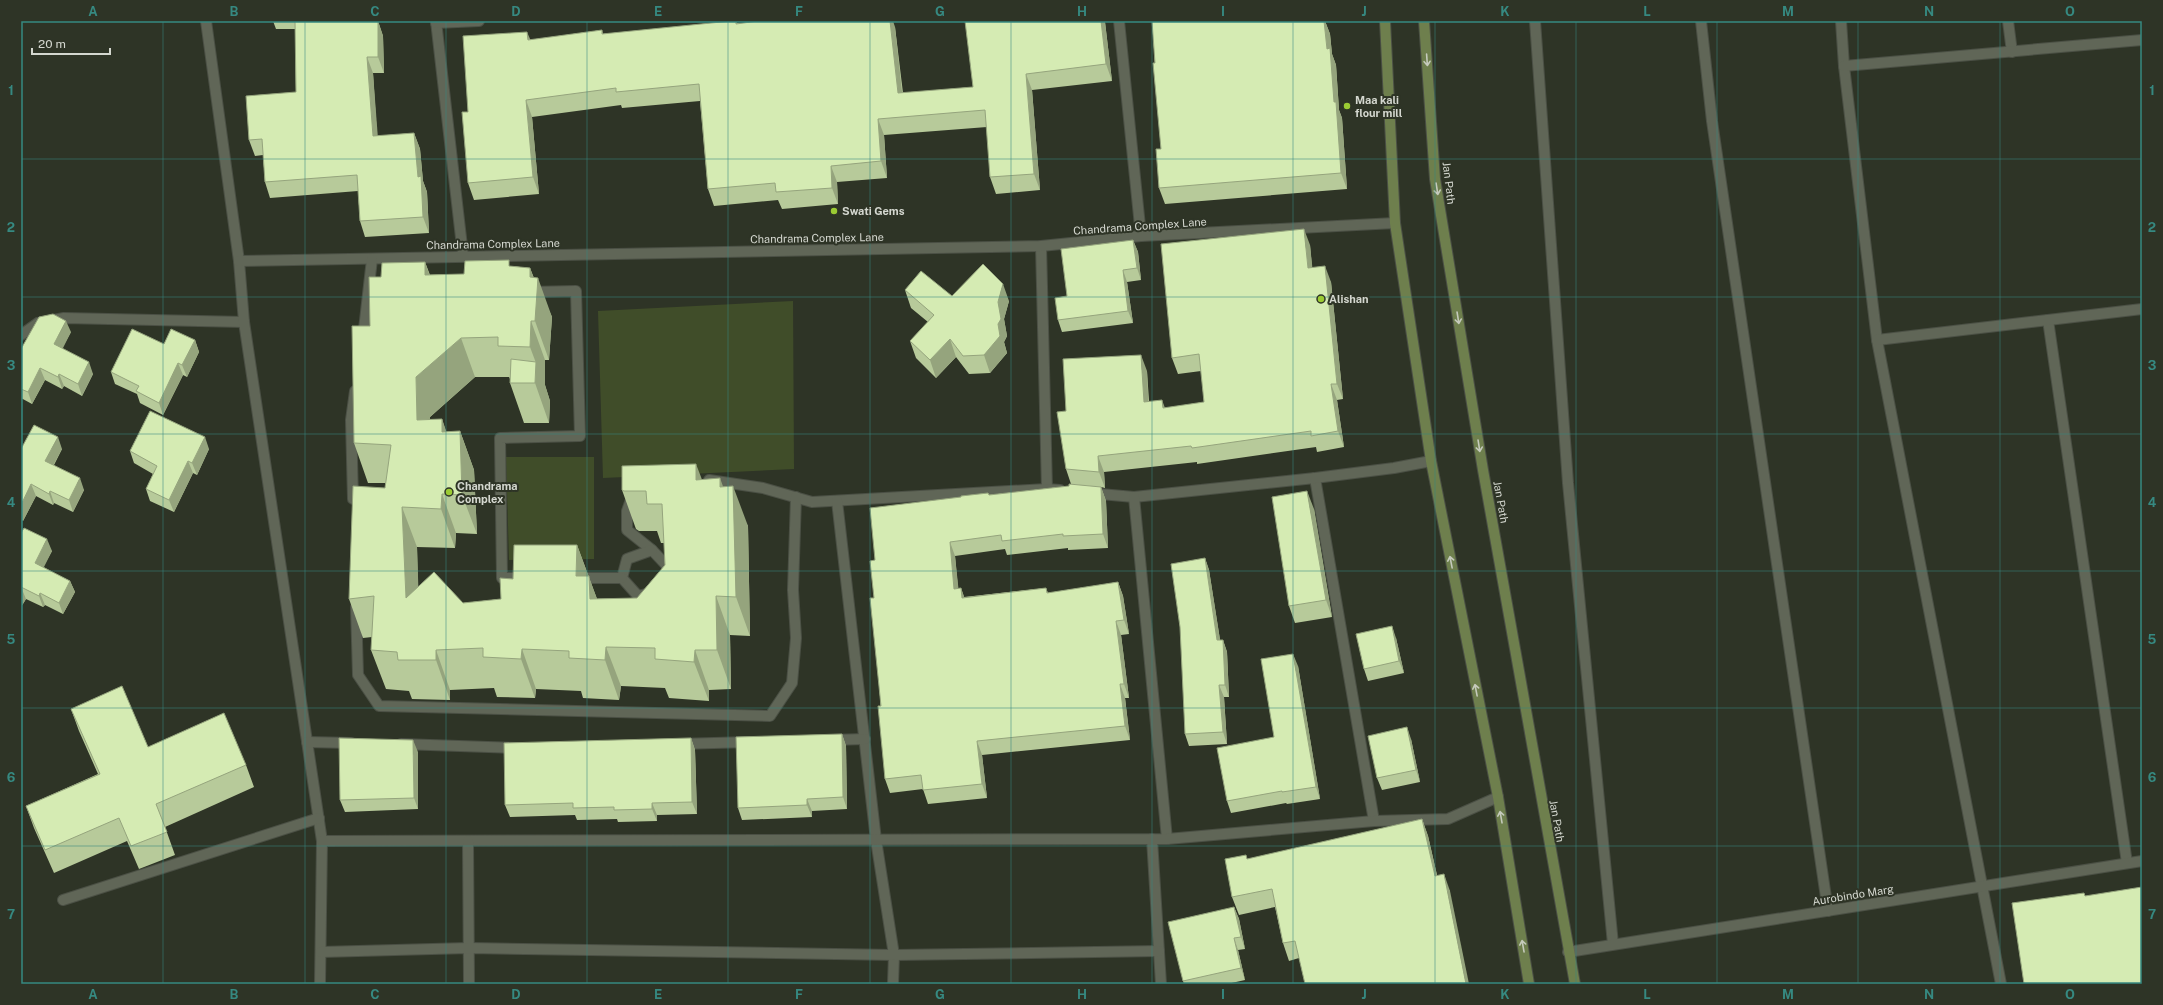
<svg xmlns="http://www.w3.org/2000/svg" width="2163" height="1005" font-family="'Public Sans',sans-serif">
  <style>
    .green { fill: #404d29 }
    .lines { fill: none; stroke-linecap: round; stroke-linejoin: round }
    .service-casing { stroke: #4b5045; stroke-width: 12 }
    .minor-casing { stroke: #4b5045; stroke-width: 12 }
    .tertiary-casing { stroke: #4b5045; stroke-width: 12 }
    .secondary-casing { stroke: #4b5045; stroke-width: 12 }
    .service { stroke: #606657; stroke-width: 10 }
    .minor { stroke: #606657; stroke-width: 10 }
    .tertiary { stroke: #606657; stroke-width: 10 }
    .secondary { stroke: #6e7f4d; stroke-width: 10 }
    .wall { fill: #b7ca9a }
    .shaded-wall { fill: #95a47d }
    .building { fill: #d5ebb3; stroke: #95a47d }
    .oneway { stroke: #c5cabc }
    .grid { fill: none; stroke: #368981; stroke-width: 1; stroke-opacity: 0.55 }
    .poi-dot { fill: #9bcb33; stroke: #2e3426; stroke-width: 1.5 }
    .labels { text-anchor: middle; dominant-baseline: central; stroke-width: 4; stroke-linejoin: round; paint-order: stroke }
    .poi-label { font-size: 11px; font-weight: bold; fill: #d4d7cf; stroke: #2e3426; text-anchor: start }
    .street-label { font-size: 11px; fill: #d4d7cf; stroke: #2e3426 }
    .neatline { fill: none; stroke: #368981; stroke-width: 1.5 }
    .grid-label { font-size: 13px; text-anchor: middle; font-weight: bold; fill: #368981 }
  </style>
  <rect width="100%" height="100%" fill="#2e3426"/>
  <g class="green">
    <polygon points="793,301 794,469 603,478 598,311"/>
    <polygon points="506,457 594,457 594,559 509,560"/>
  </g>
  <g class="lines">
    <g class="service-casing">
      <polyline id="service" points="21,335 38,323 64,318 244,322"/>
    </g>
    <g class="minor-casing">
      <g id="minor">
        <polyline points="206,21 239,261 244,322 322,841 320,984"/>
        <polyline points="436,21 463,255"/>
        <polyline points="1119,21 1141,236"/>
        <polyline points="1535,21 1568,483 1613,944"/>
        <polyline points="1701,21 1712,121 1828,911"/>
        <polyline points="1841,21 1844,66 1877,340 2001,984"/>
        <polyline points="2008,21 2012,52"/>
        <polyline points="436,23 479,21"/>
        <polyline points="1844,66 2142,40"/>
        <polyline points="1041,246 1047,489"/>
        <polyline points="239,261 1041,246 1141,236 1395,223"/>
        <polyline points="2048,320 2127,863"/>
        <polyline points="363,338 372,259"/>
        <polyline points="1877,340 2142,309"/>
        <polyline points="1315,478 1374,821"/>
        <polyline points="709,480 763,488 812,502 1047,489 1060,490"/>
        <polyline points="1089,493 1134,497 1315,478 1394,468 1431,461"/>
        <polyline points="633,494 627,511 627,530 652,550 668,567 666,575"/>
        <polyline points="1134,497 1167,839"/>
        <polyline points="353,499 351,420 355,391"/>
        <polyline points="837,501 876,840 894,955 893,984"/>
        <polyline points="652,550 627,559 622,578 638,596 654,592"/>
        <polyline points="526,578 502,578 500,438 580,436 576,291 530,292"/>
        <polyline points="576,578 622,578"/>
        <polyline points="356,607 358,675 379,706 770,716 792,683 796,638 793,590 796,497"/>
        <polyline points="831,740 865,739"/>
        <polyline points="307,742 351,743"/>
        <polyline points="401,744 517,748"/>
        <polyline points="679,744 749,742"/>
        <polyline points="1152,839 1161,984"/>
        <polyline points="322,841 1167,839 1374,821 1448,819 1498,797"/>
        <polyline points="468,841 469,984"/>
        <polyline points="63,900 319,818"/>
        <polyline points="321,952 469,948 894,955 1159,951"/>
      </g>
    </g>
    <g class="tertiary-casing">
      <polyline id="tertiary" points="1568,952 2142,861"/>
    </g>
    <g class="secondary-casing">
      <g id="secondary">
        <polyline points="1385,21 1395,223 1431,461 1498,797 1529,984"/>
        <polyline points="1424,21 1435,179 1483,470 1575,984"/>
      </g>
    </g>
    <use href="#service" class="service"/>
    <use href="#minor" class="minor"/>
    <use href="#tertiary" class="tertiary"/>
    <use href="#secondary" class="secondary"/>
  </g>
  <g class="wall">
    <polygon points="273,21 378,21 383,36 384,73 373,73 377,136 414,133 420,149 423,181 427,192 429,233 365,237 360,221 358,191 270,198 265,182 263,155 255,156 249,140 296,92 295,29 276,29"/>
    <polygon points="736,21 737,23 895,27 903,93 973,87 1105,22 1112,81 1032,90 1040,190 996,194 990,177 987,127 884,135 887,178 837,182 838,204 782,209 778,200 714,206 708,189 700,101 622,108 621,105 532,117 539,194 474,200 468,183 468,112 530,40 602,30 603,34"/>
    <polygon points="1152,21 1325,21 1330,34 1332,54 1336,65 1339,110 1342,118 1347,189 1165,204 1159,188 1161,149"/>
    <polygon points="1133,240 1138,252 1141,280 1127,282 1133,323 1062,332 1058,320 1067,296"/>
    <polygon points="1310,245 1312,267 1331,282 1343,399 1337,400 1344,447 1317,452 1316,447 1197,464 1197,462 1104,472 1105,488 1101,487 1106,501 1108,548 1068,550 1068,548 1007,555 1005,549 955,556 958,588 961,588 964,597 1046,588 1048,593 1118,582 1123,596 1129,634 1121,635 1129,698 1125,698 1130,740 982,755 987,798 928,804 923,789 890,793 885,779 874,598 875,560 988,493 989,495 1069,486 1071,484 1066,469 1066,411 1147,371 1149,401 1165,408 1204,402 1201,371 1178,374 1172,358"/>
    <polygon points="425,262 430,275 464,274 511,266 530,268 534,278 552,317 549,360 545,360 545,385 550,401 549,423 524,423 510,383 510,379 509,377 475,377 430,417 430,419 442,419 446,432 460,431 474,470 477,534 456,533 455,548 417,547 418,587 463,603 501,599 513,579 577,545 597,599 637,598 665,565 664,543 661,543 657,531 639,531 636,529 622,490 702,479 723,487 748,526 750,636 730,635 731,689 709,690 709,701 669,698 665,688 621,686 619,700 583,698 581,691 536,689 535,698 497,697 494,688 450,690 450,700 412,699 409,691 386,689 371,650 372,637 363,638 349,599 385,488 385,483 368,483 354,443 370,326 381,277"/>
    <polygon points="905,290 952,296 1009,301 1004,319 1007,336 1004,342 1007,353 990,373 969,374 956,357 936,378 916,358 910,341 928,322 911,308"/>
    <polygon points="71,332 62,348 93,374 82,396 64,386 62,389 45,380 32,404 21,398 21,349"/>
    <polygon points="195,340 199,352 187,377 183,375 163,415 140,403 137,394 115,384 111,372 164,344"/>
    <polygon points="21,449 62,449 54,465 84,490 73,512 54,503 53,505 36,496 23,521 21,519"/>
    <polygon points="209,449 197,475 193,473 174,512 150,501 146,489 153,474 134,463 130,451"/>
    <polygon points="1314,509 1332,617 1295,623 1289,606"/>
    <polygon points="21,533 52,551 43,567 70,581 75,592 63,614 45,605 43,607 26,599 21,607"/>
    <polygon points="1205,558 1209,570 1220,640 1223,640 1227,652 1229,697 1224,697 1227,744 1189,746 1185,734"/>
    <polygon points="1396,638 1404,673 1368,681 1364,669"/>
    <polygon points="1298,666 1320,799 1287,804 1286,803 1231,813 1227,801 1274,737"/>
    <polygon points="71,709 148,747 246,765 254,787 165,827 175,855 139,869 127,841 54,873 34,828 26,806 98,774 79,731"/>
    <polygon points="842,734 846,746 847,809 812,811 812,817 742,820 738,808"/>
    <polygon points="691,738 695,750 697,814 657,815 657,821 618,822 617,819 577,820 575,815 510,817 505,805"/>
    <polygon points="1411,739 1420,782 1382,790 1377,778"/>
    <polygon points="418,752 418,809 345,812 340,800"/>
    <polygon points="1422,819 1428,836 1437,875 1450,891 1299,958 1289,961 1283,943 1275,907 1239,915 1232,897 1248,859"/>
    <polygon points="1234,907 1239,919 1245,949 1238,950 1245,980 1227,984 1184,984 1183,981"/>
  </g>
  <g class="shaded-wall">
    <polygon points="378,21 383,36 384,73 378,57"/>
    <polygon points="890,21 893,21 895,27 904,110 898,93"/>
    <polygon points="1101,21 1105,21 1105,22 1112,81 1106,64"/>
    <polygon points="1324,21 1325,21 1330,34 1332,54 1336,65 1339,110 1342,118 1347,189 1341,173 1334,102 1327,49"/>
    <polygon points="527,32 534,48 528,40"/>
    <polygon points="367,57 373,73 379,152 373,136"/>
    <polygon points="1026,74 1032,90 1040,190 1034,174"/>
    <polygon points="526,100 532,117 539,194 533,177"/>
    <polygon points="878,119 884,135 887,178 881,161"/>
    <polygon points="414,133 420,149 423,181 427,192 429,233 423,217 418,177"/>
    <polygon points="831,166 837,182 838,204 832,188"/>
    <polygon points="1304,229 1310,245 1314,283 1308,268"/>
    <polygon points="1133,240 1138,252 1141,280 1137,268"/>
    <polygon points="425,262 439,302 425,275"/>
    <polygon points="1325,266 1331,282 1343,399 1337,384"/>
    <polygon points="530,268 537,287 538,278 552,317 549,360 535,321 530,277"/>
    <polygon points="1123,270 1127,282 1133,323 1128,311"/>
    <polygon points="1003,284 1009,301 1004,319 1007,336 1004,342 1007,353 990,373 984,355 998,324 998,302"/>
    <polygon points="66,321 71,332 59,356 54,344"/>
    <polygon points="531,321 545,360 545,385 550,401 549,423 535,383 536,363 530,347"/>
    <polygon points="461,338 475,377 430,417 431,459 417,420 416,377"/>
    <polygon points="950,339 956,357 936,378 930,360"/>
    <polygon points="195,340 199,352 187,377 182,365"/>
    <polygon points="1141,355 1147,371 1149,417 1144,402"/>
    <polygon points="89,362 93,374 82,396 78,384"/>
    <polygon points="178,363 183,375 163,415 159,403"/>
    <polygon points="40,368 45,380 32,404 28,392"/>
    <polygon points="59,374 64,386 62,389 58,377"/>
    <polygon points="1331,384 1337,400 1344,447 1338,431"/>
    <polygon points="1162,400 1168,416 1163,408"/>
    <polygon points="442,419 456,459 442,432"/>
    <polygon points="460,431 474,470 477,534 462,495"/>
    <polygon points="58,437 62,449 49,473 45,461"/>
    <polygon points="205,437 209,449 197,475 192,463"/>
    <polygon points="1098,456 1104,472 1105,488 1099,472"/>
    <polygon points="188,461 193,473 174,512 169,500"/>
    <polygon points="696,464 711,503 696,480"/>
    <polygon points="80,478 84,490 73,512 69,500"/>
    <polygon points="720,478 734,517 733,486 748,526 750,636 736,597 720,487"/>
    <polygon points="31,484 36,496 23,521 21,514 21,505"/>
    <polygon points="1101,487 1106,501 1108,548 1103,534"/>
    <polygon points="50,491 54,503 53,505 49,494"/>
    <polygon points="1307,491 1314,509 1332,617 1326,600"/>
    <polygon points="442,494 456,533 455,548 441,509"/>
    <polygon points="402,507 417,547 420,637 406,598"/>
    <polygon points="47,539 52,551 40,575 35,563"/>
    <polygon points="950,542 955,556 960,603 954,589"/>
    <polygon points="577,545 603,615 604,638 576,576"/>
    <polygon points="1205,558 1209,570 1222,652 1217,640"/>
    <polygon points="70,581 75,592 63,614 59,603"/>
    <polygon points="1118,582 1123,596 1129,634 1124,620"/>
    <polygon points="21,587 26,599 21,607"/>
    <polygon points="961,588 966,602 962,598"/>
    <polygon points="40,593 45,605 43,607 39,596"/>
    <polygon points="716,596 730,635 731,689 717,650"/>
    <polygon points="1116,621 1121,635 1129,698 1124,684"/>
    <polygon points="1392,626 1396,638 1404,673 1399,661"/>
    <polygon points="1223,640 1227,652 1229,697 1225,685"/>
    <polygon points="606,647 621,686 619,700 605,660"/>
    <polygon points="522,649 536,689 535,698 521,659"/>
    <polygon points="436,650 450,690 450,700 436,660"/>
    <polygon points="695,650 709,690 709,701 694,662"/>
    <polygon points="1293,654 1298,666 1320,799 1316,787"/>
    <polygon points="1120,684 1125,698 1130,740 1125,726"/>
    <polygon points="1219,685 1224,697 1227,744 1223,732"/>
    <polygon points="1407,727 1411,739 1420,782 1416,770"/>
    <polygon points="842,734 846,746 847,809 843,797"/>
    <polygon points="691,738 695,750 697,814 692,802"/>
    <polygon points="413,740 418,752 418,809 414,798"/>
    <polygon points="977,741 982,755 987,798 982,784"/>
    <polygon points="807,799 812,811 812,817 807,805"/>
    <polygon points="652,803 657,815 657,821 652,809"/>
    <polygon points="1422,819 1428,836 1441,893 1435,876"/>
    <polygon points="1444,874 1450,891 1469,984 1466,984"/>
    <polygon points="1234,907 1239,919 1245,949 1241,937"/>
    <polygon points="1234,938 1238,950 1245,980 1241,968"/>
  </g>
  <g class="building">
    <polygon points="295,21 378,21 378,57 367,57 373,136 414,133 418,177 421,176 423,217 360,221 357,175 265,182 262,139 249,140 246,96 296,92"/>
    <polygon points="731,21 736,21 736,24 758,21 890,21 898,93 973,87 965,21 1101,21 1106,64 1026,74 1034,174 990,177 985,110 878,119 881,161 831,166 832,188 776,192 775,183 708,189 699,84 616,92 616,88 526,100 533,177 468,183 462,112 468,112 463,36 527,32 528,40 602,30 602,34"/>
    <polygon points="1152,21 1324,21 1327,49 1330,48 1334,102 1336,102 1341,173 1159,188 1156,149 1161,149 1153,63 1155,63"/>
    <polygon points="1304,229 1308,268 1325,266 1337,384 1331,384 1338,431 1311,436 1311,431 1192,448 1191,446 1098,456 1099,472 1066,469 1057,412 1066,411 1063,359 1141,355 1144,402 1162,400 1163,408 1204,402 1199,354 1172,358 1161,244"/>
    <polygon points="1133,240 1137,268 1123,270 1128,311 1058,320 1055,298 1067,296 1061,249"/>
    <polygon points="509,260 509,266 530,268 530,277 538,278 535,321 531,321 530,347 498,346 498,337 461,338 416,377 417,420 442,419 442,432 460,431 462,495 442,494 441,509 402,507 406,598 434,572 463,603 501,599 500,578 513,579 514,545 577,545 576,576 589,576 590,599 637,598 665,565 662,504 647,504 646,491 624,491 622,490 622,466 696,464 696,480 720,478 720,487 733,486 736,597 716,596 717,650 695,650 694,662 655,659 655,648 606,647 605,660 569,658 569,651 522,649 521,659 483,657 483,648 436,650 436,660 398,660 397,652 371,650 374,596 349,599 353,486 385,488 391,445 354,443 352,326 370,326 369,277 381,277 382,263 425,262 425,275 464,274 465,261"/>
    <polygon points="983,264 1003,284 998,302 1001,319 998,324 1000,336 984,355 963,356 950,339 930,360 910,341 934,315 905,290 921,271 952,296"/>
    <polygon points="53,314 66,321 54,344 89,362 78,384 59,374 58,377 40,368 28,392 21,389 21,349 39,317"/>
    <polygon points="132,329 164,344 171,329 195,340 182,365 178,363 159,403 136,391 139,386 111,372"/>
    <polygon points="511,359 536,362 535,383 510,383"/>
    <polygon points="150,411 205,437 192,463 188,461 169,500 146,489 157,466 130,451"/>
    <polygon points="34,425 58,437 45,461 80,478 69,500 50,491 49,494 31,484 21,505 21,449"/>
    <polygon points="1069,484 1101,487 1103,534 1063,536 1063,534 1002,541 1001,535 950,542 954,589 961,588 962,598 1046,588 1047,593 1118,582 1124,620 1116,621 1124,684 1120,684 1125,726 977,741 982,784 923,790 921,775 885,779 878,706 881,706 870,598 874,598 870,561 875,560 870,508 961,497 961,496 988,493 989,495 1069,486"/>
    <polygon points="1307,491 1326,600 1289,606 1272,497"/>
    <polygon points="24,528 47,539 35,563 70,581 59,603 40,593 39,596 21,587 21,533"/>
    <polygon points="1205,558 1217,640 1223,640 1225,685 1219,685 1223,732 1185,734 1180,627 1171,564"/>
    <polygon points="1392,626 1399,661 1364,669 1356,634"/>
    <polygon points="1293,654 1316,787 1282,792 1282,791 1227,801 1217,748 1274,737 1261,659"/>
    <polygon points="122,686 148,747 224,713 246,765 156,804 167,832 131,846 119,818 45,850 26,806 100,774 71,709"/>
    <polygon points="1407,727 1416,770 1377,778 1368,736"/>
    <polygon points="842,734 843,797 807,799 807,805 738,808 736,737"/>
    <polygon points="339,738 413,740 414,798 340,800"/>
    <polygon points="691,738 692,802 652,803 652,809 614,810 614,807 573,808 573,803 505,805 504,743"/>
    <polygon points="1422,819 1435,876 1444,874 1466,984 1305,984 1295,941 1283,943 1272,889 1232,897 1225,859 1246,855 1247,859"/>
    <polygon points="2142,887 2142,984 2024,984 2012,903 2084,893 2085,896"/>
    <polygon points="1234,907 1241,937 1234,938 1241,968 1183,981 1168,922"/>
  </g>
  <defs><path id="oneway-shaft" d="M-6 0H5M1.5-3L5.5 0L1.5 3" fill="none" stroke-width="1.6" stroke-linecap="round" stroke-linejoin="round"/></defs>
  <g class="oneway">
    <use href="#oneway-shaft" transform="translate(1427 60) rotate(86)"/>
    <use href="#oneway-shaft" transform="translate(1437 189) rotate(81)"/>
    <use href="#oneway-shaft" transform="translate(1458 318) rotate(81)"/>
    <use href="#oneway-shaft" transform="translate(1479 446) rotate(81)"/>
    <use href="#oneway-shaft" transform="translate(1451 562) rotate(-101)"/>
    <use href="#oneway-shaft" transform="translate(1476 690) rotate(-101)"/>
    <use href="#oneway-shaft" transform="translate(1501 817) rotate(-100)"/>
    <use href="#oneway-shaft" transform="translate(1523 946) rotate(-100)"/>
  </g>
  <path class="grid" d="M163 21V984M305 21V984M446 21V984M587 21V984M728 21V984M870 21V984M1011 21V984M1152 21V984M1293 21V984M1435 21V984M1576 21V984M1717 21V984M1858 21V984M2000 21V984M21 159H2142M21 297H2142M21 434H2142M21 571H2142M21 708H2142M21 846H2142"/>
  <g class="poi-dot">
    <circle cx="1347" cy="106" r="4"/>
    <circle cx="834" cy="211" r="4"/>
    <circle cx="1321" cy="299" r="4"/>
    <circle cx="449" cy="492" r="4"/>
  </g>
  <g class="labels">
    <g class="poi-label">
      <text x="1355" y="100">Maa kali<tspan x="1355" dy="13">flour mill</tspan></text>
      <text x="842" y="211">Swati Gems</text>
      <text x="1329" y="299">Alishan</text>
      <text x="457" y="486">Chandrama<tspan x="457" dy="13">Complex</tspan></text>
    </g>
    <g class="street-label">
      <text transform="translate(1449 183) rotate(83)">Jan Path</text>
      <text transform="translate(1140 226) rotate(-4)">Chandrama Complex Lane</text>
      <text transform="translate(817 238) rotate(-1)">Chandrama Complex Lane</text>
      <text transform="translate(493 244) rotate(-1)">Chandrama Complex Lane</text>
      <text transform="translate(1501 502) rotate(80)">Jan Path</text>
      <text transform="translate(1557 821) rotate(80)">Jan Path</text>
      <text transform="translate(1853 895) rotate(-9)">Aurobindo Marg</text>
    </g>
  </g>
  <rect width="2163" height="1005" fill="none" stroke="#2e3426" stroke-width="44"/>
  <path d="M32 48v6h78v-6" fill="none" stroke="#d4d7cf" stroke-width="2"/>
  <text x="38" y="48" font-size="12" fill="#d4d7cf" stroke="#2e3426" stroke-width="3" paint-order="stroke">20 m</text>
  <rect x="22" y="22" width="2119" height="961" class="neatline"/>
  <g class="grid-label">
    <text x="93" y="16">A</text>
    <text x="234" y="16">B</text>
    <text x="375" y="16">C</text>
    <text x="516" y="16">D</text>
    <text x="658" y="16">E</text>
    <text x="799" y="16">F</text>
    <text x="940" y="16">G</text>
    <text x="1082" y="16">H</text>
    <text x="1223" y="16">I</text>
    <text x="1364" y="16">J</text>
    <text x="1505" y="16">K</text>
    <text x="1647" y="16">L</text>
    <text x="1788" y="16">M</text>
    <text x="1929" y="16">N</text>
    <text x="2070" y="16">O</text>
    <text x="11" y="95">1</text>
    <text x="2152" y="95">1</text>
    <text x="11" y="232">2</text>
    <text x="2152" y="232">2</text>
    <text x="11" y="370">3</text>
    <text x="2152" y="370">3</text>
    <text x="11" y="507">4</text>
    <text x="2152" y="507">4</text>
    <text x="11" y="644">5</text>
    <text x="2152" y="644">5</text>
    <text x="11" y="782">6</text>
    <text x="2152" y="782">6</text>
    <text x="11" y="919">7</text>
    <text x="2152" y="919">7</text>
    <text x="93" y="999">A</text>
    <text x="234" y="999">B</text>
    <text x="375" y="999">C</text>
    <text x="516" y="999">D</text>
    <text x="658" y="999">E</text>
    <text x="799" y="999">F</text>
    <text x="940" y="999">G</text>
    <text x="1082" y="999">H</text>
    <text x="1223" y="999">I</text>
    <text x="1364" y="999">J</text>
    <text x="1505" y="999">K</text>
    <text x="1647" y="999">L</text>
    <text x="1788" y="999">M</text>
    <text x="1929" y="999">N</text>
    <text x="2070" y="999">O</text>
  </g>
</svg>
